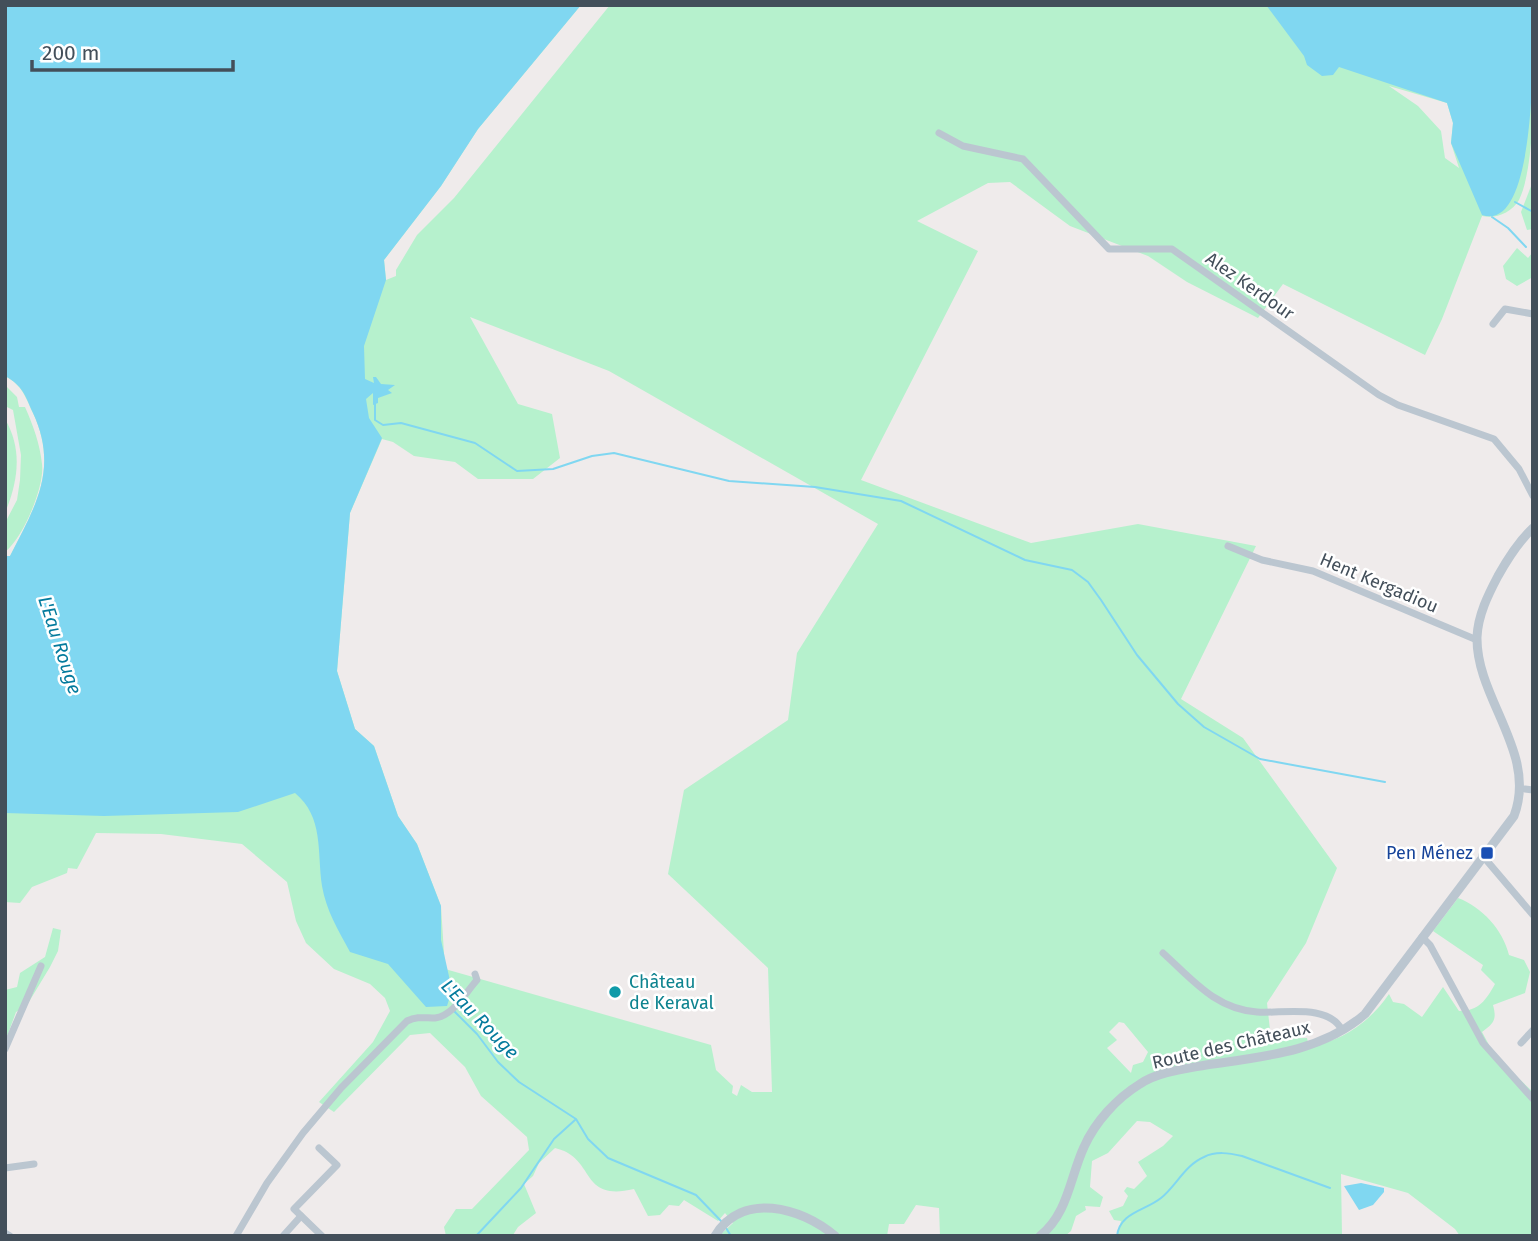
<svg xmlns="http://www.w3.org/2000/svg" width="1538" height="1241" font-family="'Fira Sans',sans-serif">
  <style>
    .green { fill: #b6f1cd; fill-rule: evenodd }
    .water { fill: #80d7f1 }
    .lines { fill: none; stroke-linecap: round; stroke-linejoin: round }
    .stream { stroke: #80d7f1; stroke-width: 2 }
    .minor { stroke: #bbc6d0; stroke-width: 7 }
    .tertiary { stroke: #bbc6d0; stroke-width: 9 }
    .transit-dot { fill: #1a4fb4; stroke: #fff; stroke-width: 2.5 }
    .culture-dot { fill: #0f9aa8; stroke: #fff; stroke-width: 2.5 }
    .labels { text-anchor: middle; dominant-baseline: central; stroke-width: 5; stroke-linejoin: round; paint-order: stroke }
    .street-label { font-size: 18px; fill: #434f5a; stroke: #fff }
    .transit-label { font-size: 18px; fill: #164399; stroke: #fff; text-anchor: end }
    .culture-label { font-size: 18px; fill: #0d838f; stroke: #fff; text-anchor: start }
    .water-label { font-size: 19px; font-style: italic; fill: #047b9d; stroke: #fff }
  </style>
  <rect width="100%" height="100%" fill="#efebeb"/>
  <g class="green">
    <path d="M5 5H581L478 129 441 186 384 260 386 280 396 276V270L417 235 454 198 610 5H1533C1533 52 1538 162 1519 200 1511 213 1496 219 1482 216L1442 319 1425 355 1283 284 1258 318 1187 282 1148 256 1070 226 1010 182 988 183 917 221 978 251 861 480 1031 543 1138 524 1256 546 1181 699 1243 738 1337 868 1306 943 1267 1003 1271 1039 1307 1038 1309 1047C1342 1041 1370 1022 1389 994L1393 1002 1404 1004 1422 1017 1443 987 1459 1011C1479 1011 1486 1000 1495 984L1481 970 1483 965 1433 931 1458 898C1482 907 1503 930 1509 955L1524 960 1530 972 1525 993 1493 1005C1497 1020 1494 1023 1482 1032L1495 1056 1533 1092V1236H1460L1455 1229 1408 1193 1341 1174 1342 1236H1117L1121 1221 1114 1220 1109 1211 1123 1206 1128 1196 1124 1191 1127 1187 1134 1189 1147 1176 1138 1162 1163 1146 1173 1136 1150 1122 1137 1121 1108 1153 1092 1161 1090 1187 1103 1197 1100 1207 1085 1206 1086 1210 1076 1216 1071 1231 1065 1236H940L939 1208 916 1205 904 1224H889L887 1236H719L733 1223 725 1213 718 1221 684 1200 679 1206 669 1205 660 1215 648 1216 634 1189C578 1202 597 1158 555 1148L539 1163 533 1176 524 1184 536 1213 518 1227 513 1235 446 1236 444 1227 456 1209H472L529 1150 527 1137 481 1096 465 1067 430 1033 410 1035 334 1112 319 1102 373 1042 390 1011 385 998 370 984 334 969 306 943 296 921 287 882 242 844 161 834 96 833 77 869 68 868 67 873 32 887 20 903 5 902V556H10C35 507 59 469 33 413 25 396 22 385 5 376ZM1389 86 1447 103 1453 123 1451 143 1459 168 1445 158 1441 131 1418 106ZM470 317 609 371 878 524 797 653 788 720 684 790 668 874 768 968 772 1092H752L741 1085 737 1096 732 1093 733 1086 716 1070 711 1045 445 969 441 906 417 844 398 816 374 746 355 729 337 671 350 513 382 439 393 442 414 456 455 462 478 479H533L560 458 552 414 518 404ZM1119 1022 1124 1023 1148 1052 1143 1062 1133 1065 1131 1073 1107 1048 1117 1040 1109 1032Z"/>
    <polygon points="1533,181 1533,229 1527,230 1521,212"/>
    <polygon points="1517,248 1528,258 1533,252 1533,277 1517,286 1506,279 1503,266"/>
    <path d="M5 385 17 397 19 407H25C33 425 40 444 42 464 45 486 23 538 5 552V523L17 500 20 480 21 455 13 410 5 406Z"/>
    <path d="M5 419C23 450 18 481 5 513Z"/>
    <polygon points="53,928 61,930 58,951 50,967 27,1005 16,1012 5,1042 5,990 17,987 20,973 45,957"/>
  </g>
  <g class="water">
    <path d="M5 5H581L478 129 441 186 384 260 386 280 364 346 365 379 374 383 373 377H376L381 384 395 385 388 390 392 393 378 398V403L373 405V393L366 399 369 418 382 438 350 513 337 671 355 729 374 746 398 816 417 844 441 906V940L452 990 447 1006 426 1007 388 964 350 952C338 930 326 910 322 886 317 852 324 817 295 793L238 812 104 816 5 813V556H10C35 507 59 469 33 413 25 395 23 386 5 376Z"/>
    <path d="M1266 5H1533C1533 43 1538 234 1482 215L1451 143 1453 123 1447 103 1339 67 1333 75 1322 76 1307 65 1304 56Z"/>
    <polygon points="1361,1183 1384,1188 1384,1192 1373,1205 1359,1210 1344,1186"/>
  </g>
  <g class="lines">
    <g class="stream">
      <polyline points="1515,202 1533,212"/>
      <polyline points="1492,217 1508,228 1526,247"/>
      <polyline points="375,402 375,420 383,425 401,423 475,443 517,471 553,469 592,456 614,453 729,481 815,487 901,501 1025,560 1072,570 1088,582 1101,600 1137,655 1178,704 1204,727 1260,759 1385,782"/>
      <polyline points="453,1010 477,1034 498,1062 519,1082 576,1119 588,1139 608,1158 696,1195 723,1223"/>
      <polyline points="726,1228 731,1236"/>
      <polyline points="476,1236 521,1188 554,1139 575,1120"/>
      <path d="M1117 1236C1120 1212 1145 1211 1161 1198 1176 1186 1185 1165 1204 1157 1216 1151 1229 1153 1242 1156L1330 1188"/>
    </g>
    <g class="minor">
      <polyline points="939,133 963,146 1023,159 1109,249 1172,249 1379,395 1398,405 1494,439 1519,469 1533,496"/>
      <polyline points="1493,324 1505,309 1533,314"/>
      <polyline points="1228,546 1262,560 1313,571 1477,640"/>
      <polyline points="1525,789 1533,790"/>
      <polyline points="1482,855 1533,915"/>
      <polyline points="1422,937 1430,945 1483,1043 1533,1099"/>
      <path d="M1163 953C1192 979 1215 1009 1257 1012 1282 1014 1328 1003 1342 1030"/>
      <polyline points="1521,1043 1533,1030"/>
      <polyline points="5,1049 41,966"/>
      <polyline points="319,1148 337,1165 294,1209 322,1236"/>
      <polyline points="5,1168 34,1164"/>
      <polyline points="5,1233 10,1236"/>
      <path d="M236 1236 267 1183 303 1133 341 1088 407 1021C417 1016 425 1018 435 1018 453 1016 466 992 477 980L475 974"/>
      <polyline points="283,1236 301,1216"/>
    </g>
    <g class="tertiary">
      <path d="M715 1236C742 1191 801 1207 835 1236"/>
      <path d="M1040 1236C1068 1214 1070 1177 1084 1147 1095 1122 1117 1098 1140 1084 1158 1072 1184 1069 1206 1065 1261 1057 1322 1052 1365 1014L1514 816C1538 753 1476 699 1477 637 1478 615 1488 595 1498 576 1507 560 1519 541 1533 528"/>
    </g>
  </g>
  <rect class="transit-dot" x="1480" y="846" width="14" height="14" rx="3.5"/>
  <circle class="culture-dot" cx="615" cy="992" r="7"/>
  <g class="labels">
    <g class="street-label">
      <text transform="translate(1250 286) rotate(35)">Alez Kerdour</text>
      <text transform="translate(1379 583) rotate(23)">Hent Kergadiou</text>
      <text transform="translate(1231 1045) rotate(-13)">Route des Châteaux</text>
    </g>
    <g class="transit-label">
      <text x="1473" y="853">Pen Ménez</text>
    </g>
    <g class="culture-label">
      <text x="629" y="982">Château<tspan x="629" dy="21">de Keraval</tspan></text>
    </g>
    <g class="water-label">
      <text transform="translate(60 645) rotate(72)">L'Eau Rouge</text>
      <text transform="translate(480 1019) rotate(46)">L'Eau Rouge</text>
    </g>
  </g>
  <rect width="1538" height="1241" fill="none" stroke="#434f5a" stroke-width="14"/>
  <path d="M32 60v10h201v-10" fill="none" stroke="#434f5a" stroke-width="3.5"/>
  <text x="42" y="60" font-size="21" fill="#434f5a" stroke="#ffffff" stroke-width="5" paint-order="stroke">200 m</text>
</svg>
